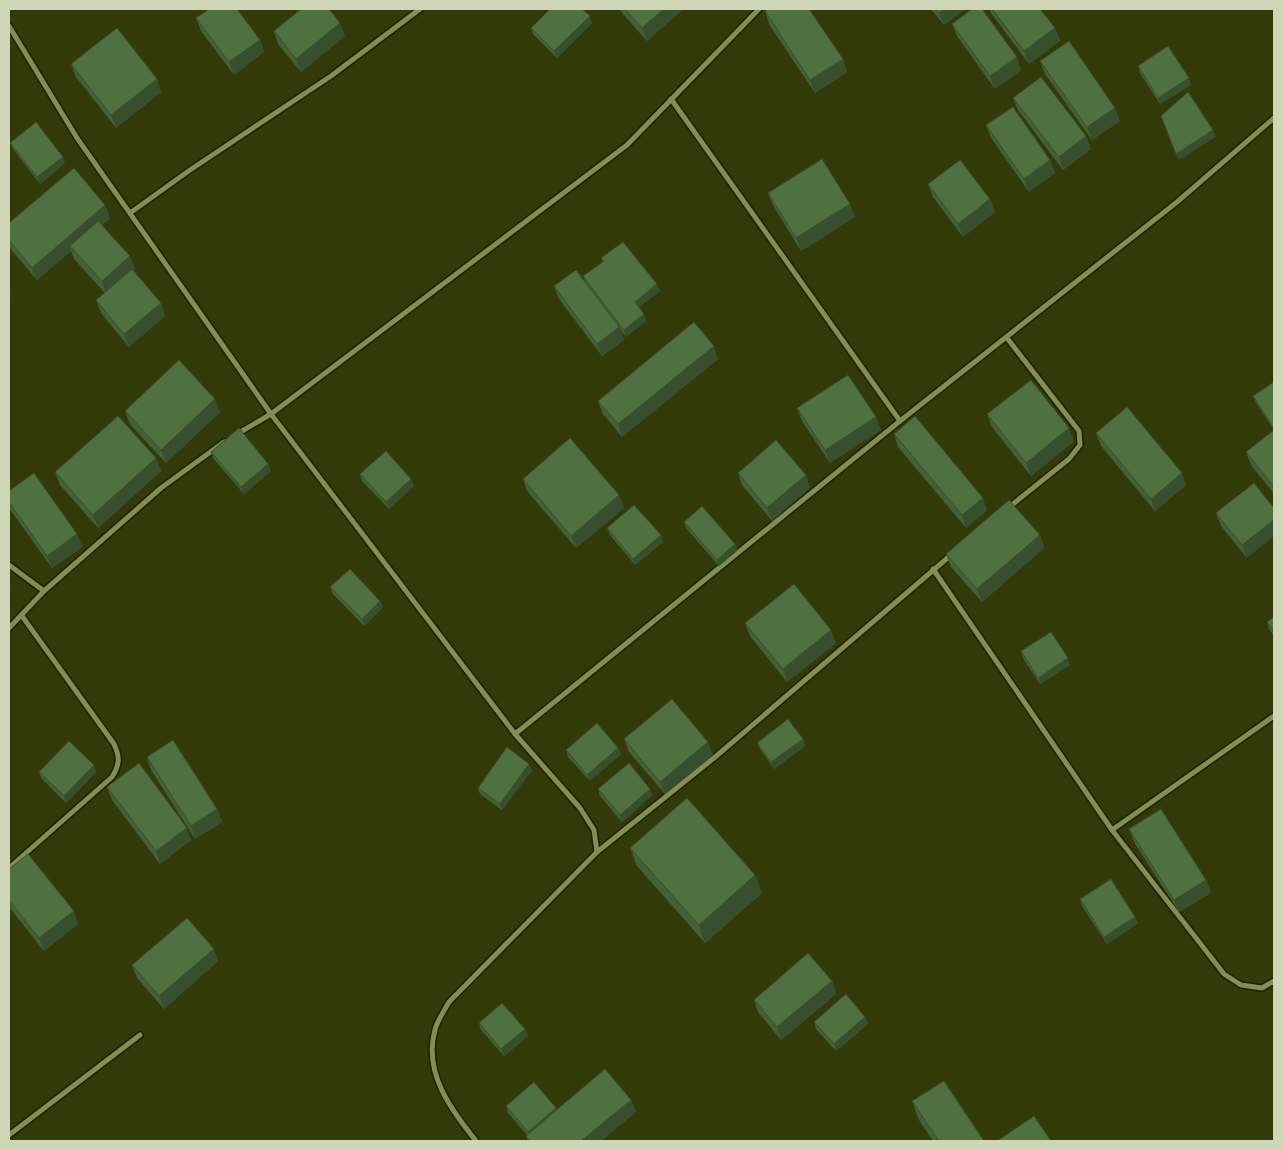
<svg xmlns="http://www.w3.org/2000/svg" width="1283" height="1150" font-family="'Noto Serif',serif">
<style>
.lines{fill:none;stroke-linecap:round;stroke-linejoin:round}
.minor-casing{stroke:#1b2001;stroke-width:8}
.minor{stroke:#838e50;stroke-width:5}
.wall{fill:#436136}
.shaded-wall{fill:#374f2c}
.building{fill:#4e713f;stroke:#374f2c}
</style>
<rect width="100%" height="100%" fill="#333a09"/>
<g class="lines">
<!-- minor casing -->
<g class="minor-casing">
<g id="minor">
<path d="M 9,26 L 77,138 L 271,414 L 515,734 L 580,808 L 594,830 L 597,852 L 449,1002 C 444,1011 437,1021 435,1030 C 423,1073 451,1109 476,1141"/>
<polyline points="671,99 900,421"/>
<polyline points="130,213 190,170 331,76 420,9"/>
<polyline points="1007,338 1079,431 1080,445 1069,459 1008,508"/>
<polyline points="237,434 271,414 627,145 759,9"/>
<polyline points="9,565 44,591"/>
<polyline points="933,569 1112,830 1224,974 1241,985 1262,988 1274,981"/>
<polyline points="9,628 44,591 161,488 224,442"/>
<polyline points="515,734 900,421 1177,202 1274,118"/>
<polyline points="1112,830 1274,716"/>
<polyline points="597,852 714,758 951,555"/>
<path d="M 9,868 L 112,777 C 120,764 120,757 114,744 L 22,616"/>
<polyline points="9,1135 140,1035"/>
</g>
</g>
<!-- minor -->
<use href="#minor" class="minor"/>
</g>
<!-- wall -->
<g class="wall">
<polygon points="620,9 683,9 647,41 622,13"/>
<polygon points="931,9 965,9 944,25"/>
<polygon points="989,9 1040,9 1055,28 1060,41 1029,64 991,13"/>
<polygon points="765,11 843,59 847,72 815,93 769,24"/>
<polygon points="196,18 260,40 264,52 234,75 201,31"/>
<polygon points="592,23 557,58 533,34 531,28"/>
<polygon points="952,24 1021,70 995,89 957,36"/>
<polygon points="274,31 345,36 301,72 278,44"/>
<polygon points="1040,61 1120,121 1092,140 1045,74"/>
<polygon points="71,64 157,79 161,92 116,128 76,77"/>
<polygon points="1138,66 1191,85 1160,104 1140,73"/>
<polygon points="1013,98 1086,136 1091,149 1063,170 1018,110"/>
<polygon points="986,125 1050,160 1055,173 1029,192 991,138"/>
<polygon points="10,143 65,163 40,184 13,149"/>
<polygon points="928,184 990,199 995,212 963,237 933,197"/>
<polygon points="768,193 855,217 801,251 773,205"/>
<polygon points="105,205 110,218 102,225 135,268 133,270 161,303 165,316 129,347 101,313 96,300 105,293 74,259 71,251 37,280 9,247 9,223"/>
<polygon points="601,258 660,291 639,307 644,314 646,321 626,337 619,328 624,340 602,356 559,299 554,286 585,282 583,276 603,262"/>
<polygon points="718,359 622,437 603,414 598,401"/>
<polygon points="1274,382 1274,494 1251,465 1246,452 1274,430 1256,403 1253,396"/>
<polygon points="797,408 881,430 830,463 802,421"/>
<polygon points="125,411 220,412 166,463 130,424"/>
<polygon points="987,414 1074,441 1031,476 992,427"/>
<polygon points="1096,433 1182,473 1186,485 1155,511 1101,446"/>
<polygon points="894,434 987,510 966,528 898,447"/>
<polygon points="211,452 268,464 271,471 244,494 213,458"/>
<polygon points="156,458 161,471 98,528 60,485 55,472"/>
<polygon points="738,473 806,475 810,488 772,521 742,485"/>
<polygon points="360,474 411,479 414,486 389,509 362,481"/>
<polygon points="523,479 619,495 624,508 576,548 527,491"/>
<polygon points="1254,483 1247,558 1221,526 1216,513"/>
<polygon points="9,491 77,534 82,547 52,568 9,508"/>
<polygon points="684,522 738,550 719,566 686,528"/>
<polygon points="607,528 661,535 663,542 635,565 610,535"/>
<polygon points="1040,535 1044,548 982,602 951,567 946,554"/>
<polygon points="330,587 380,601 383,607 364,626 333,594"/>
<polygon points="1274,617 1274,636 1269,629 1267,622"/>
<polygon points="745,623 831,630 836,643 787,682 750,636"/>
<polygon points="1021,651 1070,665 1040,684 1023,658"/>
<polygon points="624,739 713,755 665,794 629,752"/>
<polygon points="803,739 805,746 774,769 760,749 757,743"/>
<polygon points="618,748 621,754 590,781 568,757 566,750"/>
<polygon points="147,757 217,809 222,822 195,839 151,770"/>
<polygon points="94,765 96,772 66,803 42,779 39,772"/>
<polygon points="532,770 502,810 480,794 478,788"/>
<polygon points="107,787 191,840 160,864 112,800"/>
<polygon points="598,789 652,795 622,822 600,796"/>
<polygon points="1129,829 1206,880 1211,893 1179,912 1134,842"/>
<polygon points="630,848 762,893 705,943 637,866"/>
<polygon points="9,869 78,924 44,951 9,907"/>
<polygon points="1080,899 1138,923 1107,944 1082,906"/>
<polygon points="218,961 164,1009 137,978 132,965"/>
<polygon points="832,981 836,994 781,1040 758,1012 754,1000"/>
<polygon points="865,1017 868,1024 836,1051 816,1029 814,1022"/>
<polygon points="479,1023 528,1036 504,1056 481,1030"/>
<polygon points="631,1100 636,1112 601,1141 528,1141 526,1136 527,1135 508,1113 506,1106 556,1108 556,1110"/>
<polygon points="912,1101 984,1141 933,1141 919,1120"/>
</g>
<!-- shaded-wall -->
<g class="shaded-wall">
<polygon points="664,9 683,9 647,41 642,28"/>
<polygon points="944,9 965,9 944,25 939,13"/>
<polygon points="590,16 592,23 557,58 554,51"/>
<polygon points="340,23 345,36 301,72 296,59"/>
<polygon points="1055,28 1060,41 1029,64 1024,51"/>
<polygon points="260,40 264,52 234,75 229,62"/>
<polygon points="1017,57 1021,70 995,89 990,76"/>
<polygon points="843,59 847,72 815,93 810,80"/>
<polygon points="1189,78 1191,85 1160,104 1158,98"/>
<polygon points="157,79 161,92 116,128 111,115"/>
<polygon points="1115,108 1120,121 1092,140 1087,127"/>
<polygon points="1213,130 1216,137 1179,160 1176,154"/>
<polygon points="1086,136 1091,149 1063,170 1059,157"/>
<polygon points="63,157 65,163 40,184 37,177"/>
<polygon points="1050,160 1055,173 1029,192 1024,179"/>
<polygon points="990,199 995,212 963,237 958,224"/>
<polygon points="850,204 855,217 801,251 796,238"/>
<polygon points="105,205 110,218 73,250 70,246 71,251 37,280 32,268"/>
<polygon points="130,256 135,268 106,294 102,281"/>
<polygon points="657,284 660,291 637,309 635,302"/>
<polygon points="9,289 11,296 9,298"/>
<polygon points="161,303 165,316 129,347 124,334"/>
<polygon points="644,314 646,321 626,337 624,330"/>
<polygon points="619,327 624,340 602,356 597,344"/>
<polygon points="714,346 718,359 622,437 618,424"/>
<polygon points="215,399 220,412 166,463 161,450"/>
<polygon points="876,417 881,430 830,463 825,450"/>
<polygon points="1069,428 1074,441 1031,476 1026,463"/>
<polygon points="156,458 161,471 98,528 93,515"/>
<polygon points="268,464 271,471 244,494 241,487"/>
<polygon points="1182,473 1186,485 1155,511 1151,499"/>
<polygon points="806,475 810,488 772,521 767,508"/>
<polygon points="411,479 414,486 389,509 386,502"/>
<polygon points="619,495 624,508 576,548 571,536"/>
<polygon points="983,498 987,510 966,528 962,515"/>
<polygon points="1274,520 1274,536 1247,558 1242,545"/>
<polygon points="77,534 82,547 52,568 47,556"/>
<polygon points="661,535 663,542 635,565 633,559"/>
<polygon points="1040,535 1044,548 982,602 977,589"/>
<polygon points="735,544 738,550 719,566 717,560"/>
<polygon points="9,585 11,591 9,592"/>
<polygon points="380,601 383,607 364,626 362,619"/>
<polygon points="831,630 836,643 787,682 783,669"/>
<polygon points="1068,658 1070,665 1040,684 1038,678"/>
<polygon points="803,739 805,746 774,769 771,762"/>
<polygon points="708,742 713,755 665,794 660,782"/>
<polygon points="618,748 621,754 590,781 587,775"/>
<polygon points="529,764 532,770 502,810 500,804"/>
<polygon points="94,765 96,772 66,803 64,796"/>
<polygon points="650,789 652,795 622,822 620,815"/>
<polygon points="217,809 222,822 195,839 191,826"/>
<polygon points="187,828 191,840 160,864 156,851"/>
<polygon points="755,875 762,893 705,943 699,925"/>
<polygon points="1206,880 1211,893 1179,912 1174,900"/>
<polygon points="74,911 78,924 44,951 39,938"/>
<polygon points="1135,917 1138,923 1107,944 1104,937"/>
<polygon points="214,949 218,961 164,1009 159,996"/>
<polygon points="832,981 836,994 781,1040 777,1027"/>
<polygon points="865,1017 868,1024 836,1051 834,1044"/>
<polygon points="525,1029 528,1036 504,1056 501,1049"/>
<polygon points="631,1100 636,1112 601,1141 581,1141"/>
<polygon points="556,1108 558,1114 530,1138 528,1132"/>
</g>
<!-- building -->
<g class="building">
<polygon points="209,9 237,9 260,40 229,62 196,18"/>
<polygon points="301,9 329,9 340,23 296,59 274,31"/>
<polygon points="550,9 582,9 590,16 554,51 531,28"/>
<polygon points="625,9 664,9 642,28"/>
<polygon points="768,9 809,9 843,59 810,80 765,11"/>
<polygon points="936,9 944,9 939,13"/>
<polygon points="972,9 982,9 1017,57 990,76 952,24"/>
<polygon points="992,9 1040,9 1055,28 1024,51"/>
<polygon points="117,28 157,79 111,115 71,64"/>
<polygon points="1069,41 1115,108 1087,127 1040,61"/>
<polygon points="1168,46 1189,78 1158,98 1138,66"/>
<polygon points="1041,77 1086,136 1059,157 1013,98"/>
<polygon points="1188,92 1213,130 1176,154 1161,116"/>
<polygon points="1013,107 1050,160 1024,179 986,125"/>
<polygon points="36,122 63,157 37,177 10,143"/>
<polygon points="822,159 850,204 796,238 768,193"/>
<polygon points="960,160 990,199 958,224 928,184"/>
<polygon points="74,168 105,205 32,268 9,240 9,223"/>
<polygon points="98,221 130,256 102,281 70,246"/>
<polygon points="623,242 657,284 635,302 644,314 624,330 583,276 604,261 601,258"/>
<polygon points="132,269 161,303 124,334 96,300"/>
<polygon points="576,270 619,327 597,344 554,286"/>
<polygon points="694,322 714,346 618,424 598,401"/>
<polygon points="179,360 215,399 161,450 125,411"/>
<polygon points="848,375 876,417 825,450 797,408"/>
<polygon points="1031,380 1069,428 1026,463 987,414"/>
<polygon points="1274,382 1274,428 1253,396"/>
<polygon points="1127,407 1182,473 1151,499 1096,433"/>
<polygon points="118,416 156,458 93,515 55,472"/>
<polygon points="915,416 983,498 962,515 894,434"/>
<polygon points="239,428 268,464 241,487 211,452"/>
<polygon points="1274,430 1274,487 1246,452"/>
<polygon points="570,438 619,495 571,536 523,479"/>
<polygon points="776,440 806,475 767,508 738,473"/>
<polygon points="386,451 411,479 386,502 360,474"/>
<polygon points="34,473 77,534 47,556 9,502 9,491"/>
<polygon points="1254,483 1274,508 1274,520 1242,545 1216,513"/>
<polygon points="1009,500 1040,535 977,589 946,554"/>
<polygon points="634,505 661,535 633,559 607,528"/>
<polygon points="702,506 735,544 717,560 684,522"/>
<polygon points="350,569 380,601 362,619 330,587"/>
<polygon points="794,584 831,630 783,669 745,623"/>
<polygon points="1274,617 1274,632 1267,622"/>
<polygon points="1051,632 1068,658 1038,678 1021,651"/>
<polygon points="672,699 708,742 660,782 624,739"/>
<polygon points="788,719 803,739 771,762 757,743"/>
<polygon points="597,723 618,748 587,775 566,750"/>
<polygon points="173,740 217,809 191,826 147,757"/>
<polygon points="69,741 94,765 64,796 39,772"/>
<polygon points="507,747 529,764 500,804 478,788"/>
<polygon points="139,763 187,828 156,851 107,787"/>
<polygon points="629,763 650,789 620,815 598,789"/>
<polygon points="687,798 755,875 699,925 630,848"/>
<polygon points="1161,809 1206,880 1174,900 1129,829"/>
<polygon points="28,854 74,911 39,938 9,900 9,869"/>
<polygon points="1111,879 1135,917 1104,937 1080,899"/>
<polygon points="187,918 214,949 159,996 132,965"/>
<polygon points="808,953 832,981 777,1027 754,1000"/>
<polygon points="846,994 865,1017 834,1044 814,1022"/>
<polygon points="502,1003 525,1029 501,1049 479,1023"/>
<polygon points="605,1069 631,1100 581,1141 530,1141 526,1136"/>
<polygon points="944,1081 984,1141 939,1141 912,1101"/>
<polygon points="534,1082 556,1108 528,1132 506,1106"/>
<polygon points="1034,1116 1051,1141 997,1141"/>
</g>
<!-- border -->
<rect width="1283" height="1150" fill="none" stroke="#cfd6b6" stroke-width="20"/>
</svg>
